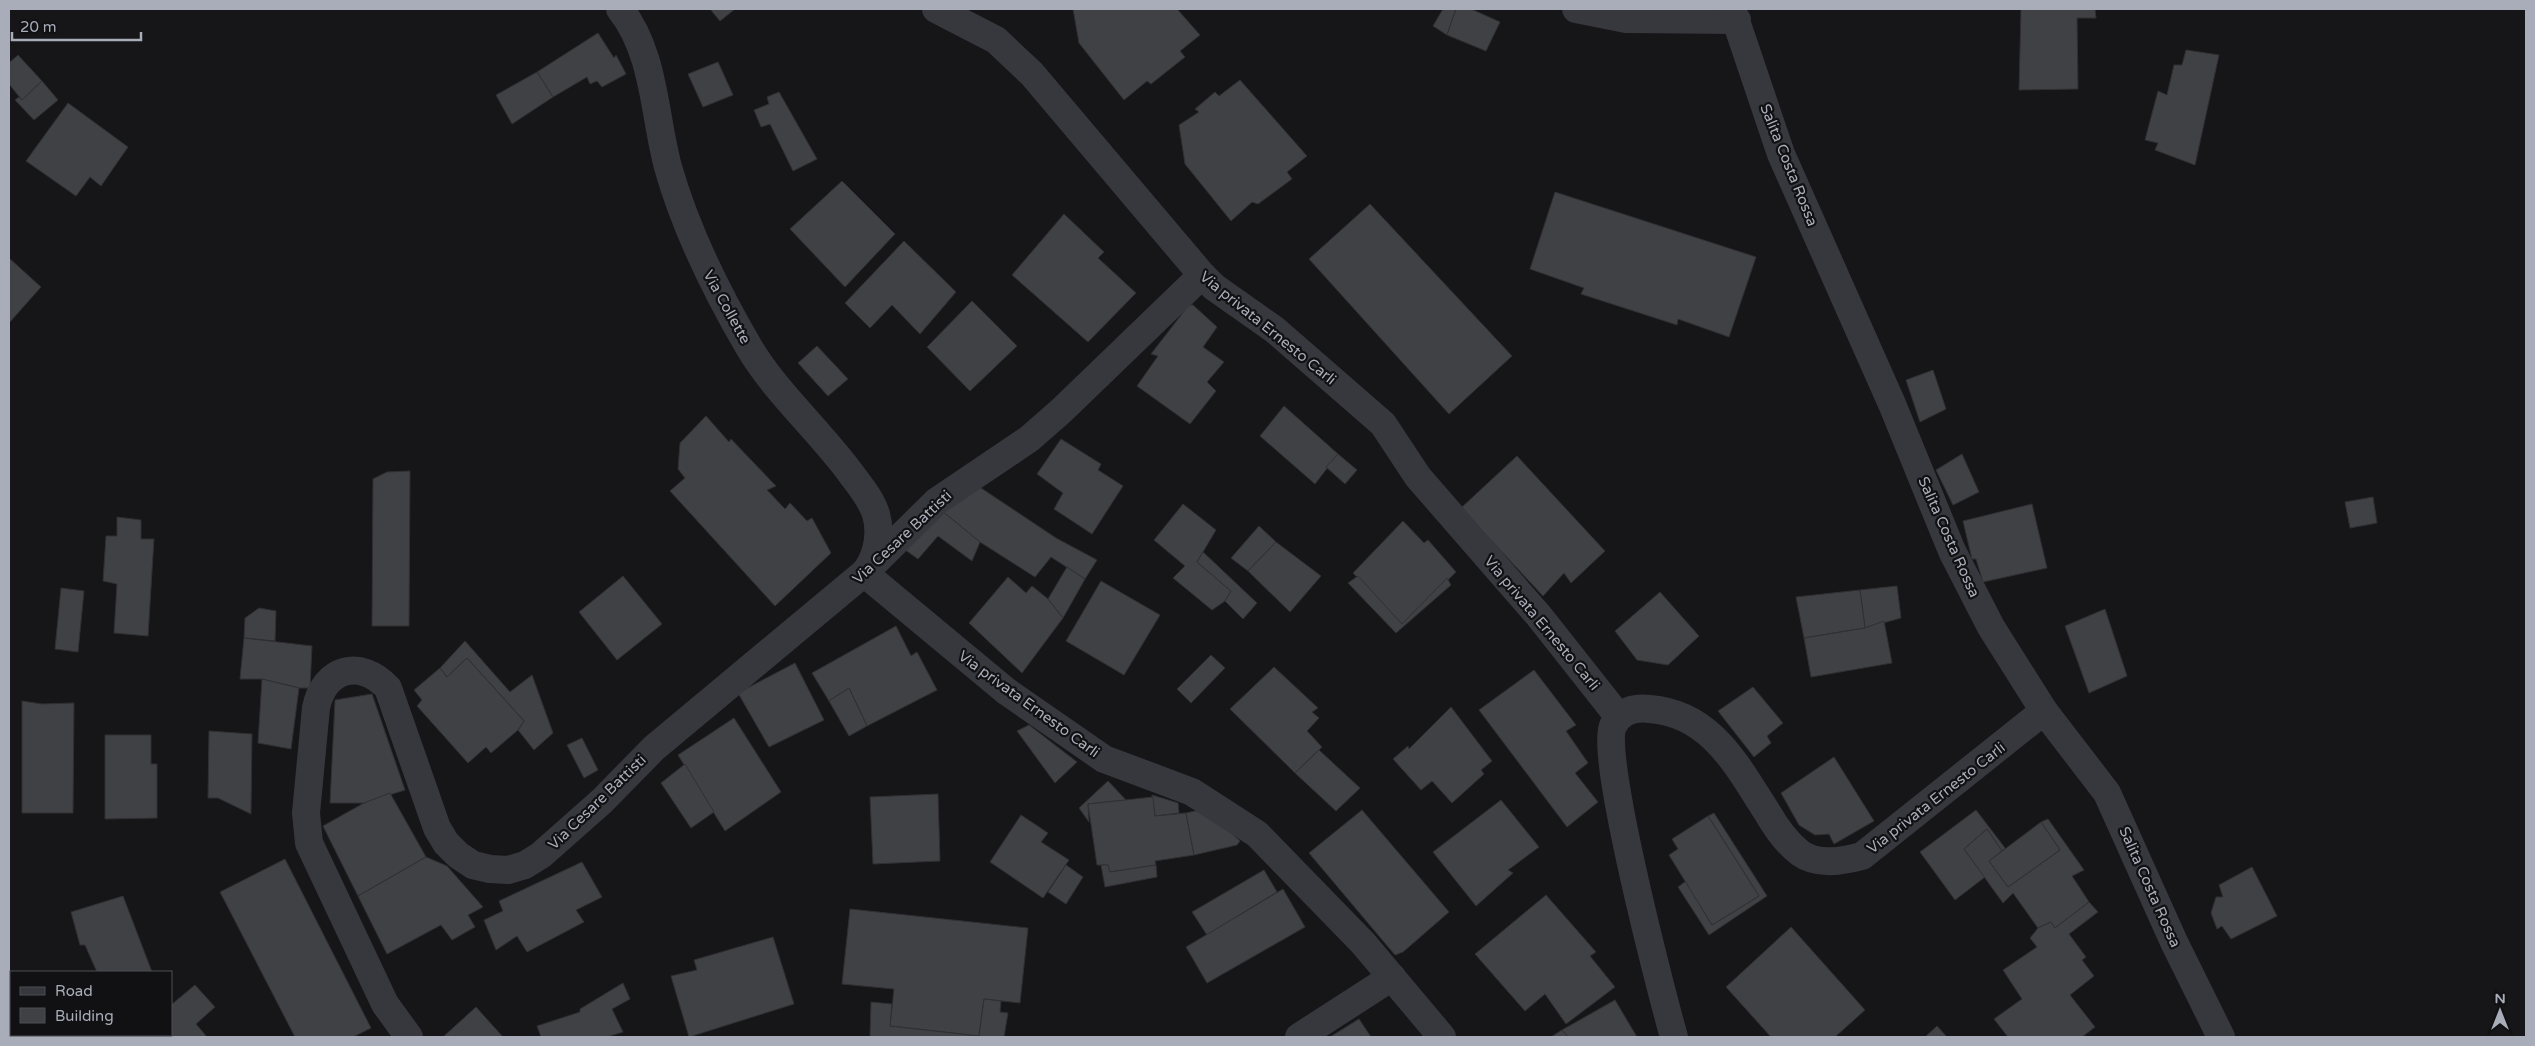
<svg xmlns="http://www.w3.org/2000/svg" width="2535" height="1046" font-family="'Varela Round',sans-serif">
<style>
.building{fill:#404145;stroke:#303034}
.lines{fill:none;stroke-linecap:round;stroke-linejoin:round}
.minor{stroke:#37383e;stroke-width:28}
.labels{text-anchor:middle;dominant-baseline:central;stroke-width:4.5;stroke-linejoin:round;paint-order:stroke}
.street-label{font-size:15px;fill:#a8adb9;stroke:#111113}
</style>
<rect width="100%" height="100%" fill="#161618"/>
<!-- building -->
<g class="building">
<polygon points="710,9 735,9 720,21"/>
<polygon points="1073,9 1177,9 1200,35 1180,51 1185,57 1151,84 1147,81 1124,100 1079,43"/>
<polygon points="1443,9 1456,9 1447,35 1433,26"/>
<polygon points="1456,9 1471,9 1500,22 1486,51 1447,35"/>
<polygon points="2021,9 2095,9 2096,18 2077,18 2078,89 2019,90"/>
<polygon points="598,33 614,58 616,55 626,74 602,87 597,81 590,84 587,77 553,97 537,72"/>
<polygon points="2186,50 2219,55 2195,165 2155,150 2158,143 2145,140 2158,91 2167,95 2174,65 2182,65"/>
<polygon points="18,55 42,81 22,100 9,84 9,63"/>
<polygon points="718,62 733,95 703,107 688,74"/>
<polygon points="537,72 553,97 512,124 496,95"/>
<polygon points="1240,80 1307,156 1287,172 1292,179 1258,204 1252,202 1231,221 1185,164 1179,125 1199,112 1195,109 1215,92 1219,96"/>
<polygon points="42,81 58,100 34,120 15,100 19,97 22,100"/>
<polygon points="779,92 817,159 793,171 770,124 761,127 754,110 769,104 767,97"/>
<polygon points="68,103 128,147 101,186 90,177 76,196 26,161"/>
<polygon points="842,181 895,234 845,287 790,229"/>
<polygon points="1555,192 1756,257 1729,337 1678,319 1677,325 1581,294 1584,288 1530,269"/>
<polygon points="1370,204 1512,356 1449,414 1309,259"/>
<polygon points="1064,214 1104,252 1098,258 1136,293 1088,342 1012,275"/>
<polygon points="904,241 956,292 920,334 892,305 870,328 845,303"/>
<polygon points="9,258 41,287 9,323"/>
<polygon points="972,301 1017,346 970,391 927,347"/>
<polygon points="1189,305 1193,305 1217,327 1203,347 1224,362 1207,382 1216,391 1190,424 1137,386 1158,356 1151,354"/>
<polygon points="817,346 848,379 828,396 798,363"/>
<polygon points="1933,370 1946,409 1920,422 1906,380"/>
<polygon points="1284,406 1338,454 1315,484 1260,436"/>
<polygon points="706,416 729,442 731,439 776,486 767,490 785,509 790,503 807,521 812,518 831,553 775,606 670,491 685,478 678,469 680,443"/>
<polygon points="1061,439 1101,464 1098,470 1123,486 1092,534 1054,509 1063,493 1037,474"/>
<polygon points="1338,454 1357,470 1345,484 1326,467"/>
<polygon points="1962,454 1979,492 1953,505 1936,470"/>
<polygon points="1517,456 1605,551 1571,583 1564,573 1543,596 1461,508"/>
<polygon points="410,471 409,626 372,626 373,479 387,472"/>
<polygon points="975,484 1056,538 1097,560 1085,579 1051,557 1035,577 980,542 942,511"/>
<polygon points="2373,497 2377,523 2350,528 2345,502"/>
<polygon points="1183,504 1216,530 1197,562 1231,591 1225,601 1212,610 1173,578 1185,566 1154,540"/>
<polygon points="2032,504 2047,568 1983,582 1976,559 1972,559 1963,521"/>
<polygon points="942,511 980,542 972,561 938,536 918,559 904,549"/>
<polygon points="117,517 141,520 141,539 154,539 148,636 114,633 117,584 103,581 106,536 117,536"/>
<polygon points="1403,521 1424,543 1428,540 1456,572 1402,624 1353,573"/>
<polygon points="1259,526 1276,542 1248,571 1231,558"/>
<polygon points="1276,542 1321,576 1290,612 1248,571"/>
<polygon points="1203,552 1257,603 1243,619 1225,601 1231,591 1197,562"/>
<polygon points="1067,567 1085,579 1063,618 1048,599"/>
<polygon points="623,576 662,624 617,660 579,612"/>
<polygon points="1358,576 1402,624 1447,578 1451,585 1396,633 1348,583"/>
<polygon points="1008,577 1026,593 1032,586 1048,599 1063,618 1022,673 969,623"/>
<polygon points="1101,581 1160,615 1124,675 1066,641"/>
<polygon points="1897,586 1901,618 1865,628 1860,590"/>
<polygon points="61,588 84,591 78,652 55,649"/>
<polygon points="1860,590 1865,628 1804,638 1796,597"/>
<polygon points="1660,592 1699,636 1668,665 1637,660 1615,631"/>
<polygon points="259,608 276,611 275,641 244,638 245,618"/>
<polygon points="2105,609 2127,676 2089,693 2065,626"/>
<polygon points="1884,621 1892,663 1811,677 1804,638 1865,628"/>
<polygon points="896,626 911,656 917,652 937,690 867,726 849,688 829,701 812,673"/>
<polygon points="244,638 312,646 310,688 299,688 262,679 240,679"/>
<polygon points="465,641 510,692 532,675 553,733 534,750 518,730 524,721 467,658 447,677 440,668"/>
<polygon points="1211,655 1225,668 1191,703 1177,689"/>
<polygon points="467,658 524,721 518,730 491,753 486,747 468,763 417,706 422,700 414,690 440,668 447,677"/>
<polygon points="795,663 824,720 769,747 738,693"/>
<polygon points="1274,667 1318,708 1312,712 1319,718 1307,731 1322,747 1295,773 1230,709"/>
<polygon points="1534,670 1576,725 1566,731 1588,763 1575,773 1598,802 1567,827 1479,710"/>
<polygon points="262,679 299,688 291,749 258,743"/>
<polygon points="1753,687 1783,723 1767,736 1771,743 1754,757 1718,711"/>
<polygon points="849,688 867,726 849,736 829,701"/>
<polygon points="372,694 405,790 364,803 330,803 335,700"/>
<polygon points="22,701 42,704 74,703 73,813 22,813"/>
<polygon points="1451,707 1492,761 1481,770 1484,774 1452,803 1432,781 1421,790 1393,759 1408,746 1409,749"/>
<polygon points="734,718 781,792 725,831 678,755"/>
<polygon points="1029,725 1077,762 1055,783 1017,731"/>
<polygon points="209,731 252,734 251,814 218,798 208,798"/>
<polygon points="105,735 151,735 151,764 157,764 157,818 105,819"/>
<polygon points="582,738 598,770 584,778 567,745"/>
<polygon points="1319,750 1360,788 1336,811 1295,773"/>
<polygon points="1834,757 1874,821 1834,844 1829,834 1815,835 1799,825 1781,793"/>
<polygon points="685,764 714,812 691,828 661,783"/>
<polygon points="1108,781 1126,800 1088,804 1089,822 1079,808"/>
<polygon points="390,793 426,857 358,896 323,826 364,803"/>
<polygon points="938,794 940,861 873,864 870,797"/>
<polygon points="1152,795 1178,803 1179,813 1155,816"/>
<polygon points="1153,797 1155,816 1186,813 1194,855 1155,861 1156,865 1110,872 1108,865 1097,865 1088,804"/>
<polygon points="1501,800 1539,847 1508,870 1513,873 1476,906 1433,852"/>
<polygon points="1204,809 1240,841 1237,845 1194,855 1186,813"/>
<polygon points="1362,810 1449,912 1403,952 1395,955 1309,853"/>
<polygon points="1976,810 2005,848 2002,851 1987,829 1964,849 1985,877 1955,900 1920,852"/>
<polygon points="1714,813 1767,896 1709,935 1678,887 1686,881 1712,925 1759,896 1708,816"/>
<polygon points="1021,815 1048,833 1041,842 1069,860 1043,898 990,862"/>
<polygon points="1708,816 1759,896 1712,925 1669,855 1678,849 1672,839"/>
<polygon points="2048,819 2084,870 2072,876 2089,902 2055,928 2051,922 2038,928 2013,893 2003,903 1964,849 1987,829 2002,851 1989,861 2008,887 2060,850 2041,822"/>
<polygon points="2041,822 2060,850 2008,887 1989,861"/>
<polygon points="426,857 447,866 483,907 468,915 475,927 452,940 441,925 387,954 358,896"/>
<polygon points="285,859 371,1028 353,1037 295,1037 220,892"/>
<polygon points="582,862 602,897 576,910 584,922 527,952 517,936 496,950 484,920 503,911 499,901"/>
<polygon points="1066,865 1083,877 1066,904 1048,892"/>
<polygon points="1101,865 1108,865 1110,872 1156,865 1157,877 1105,887"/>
<polygon points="2252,867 2277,916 2231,939 2222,926 2217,929 2211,913 2216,897 2223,897 2219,885"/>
<polygon points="1264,870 1277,892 1207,935 1192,912"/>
<polygon points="1283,889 1305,927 1207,983 1186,947"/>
<polygon points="1546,895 1596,952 1590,956 1615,987 1566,1024 1545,994 1525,1011 1475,954"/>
<polygon points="123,896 152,972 97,972 85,945 80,945 71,912"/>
<polygon points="2089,902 2098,912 2069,934 2086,957 2082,960 2094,976 2070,995 2095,1027 2082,1037 2008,1037 1994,1019 2022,999 2003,970 2037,947 2030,938 2038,928 2051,922 2055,928"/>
<polygon points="850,909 1028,928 1020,1003 984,999 979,1036 890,1026 894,989 842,984"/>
<polygon points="1791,927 1865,1010 1835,1037 1771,1037 1726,987"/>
<polygon points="773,937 794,1004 689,1037 671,976 697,970 694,960"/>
<polygon points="623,983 630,999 612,1009 623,1032 607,1037 541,1037 537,1026 580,1012 580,1009"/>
<polygon points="195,985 215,1007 196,1024 207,1037 152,1037 150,1035 171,1035 171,1005"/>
<polygon points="984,999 1001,1001 1000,1012 1008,1013 1004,1037 870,1037 871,1002 892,1004 890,1026 979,1036"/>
<polygon points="1615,1000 1637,1037 1568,1037 1562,1030"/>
<polygon points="9,1004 11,1009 11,1035 27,1035 28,1037 9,1037"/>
<polygon points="476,1007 503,1037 443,1037"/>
<polygon points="1359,1019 1371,1037 1330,1037"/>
<polygon points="1937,1026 1947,1037 1925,1037"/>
<polygon points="1562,1030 1568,1037 1551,1037"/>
</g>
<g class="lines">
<!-- minor -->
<g class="minor">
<path d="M 620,9 C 655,53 654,115 668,167 C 686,231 716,291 750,349 C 778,395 820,431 852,475 C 861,487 871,499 876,514 C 881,532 878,552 868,568"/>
<polyline points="936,9 996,40 1032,74 1202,275 1214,287 1275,330 1383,424 1418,477 1539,616 1618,716"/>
<polyline points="1576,9 1626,19 1737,20"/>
<polyline points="1732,9 1781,154 1892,404 1952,551 1991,627 2044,711 2107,793 2174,942 2221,1037"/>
<polyline points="864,573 1006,691 1104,759 1192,792 1257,834 1363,943 1442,1037"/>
<path d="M 409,1037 L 385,1004 L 309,843 L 306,813 L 316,708 C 324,668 360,658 388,688 L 437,828 L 446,843 L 458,855 L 473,865 L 490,869 L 508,870 L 525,865 L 541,855 L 602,801 L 654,748 L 864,573 L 937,501 L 1029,439 L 1061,411 L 1202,275"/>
<polyline points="1299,1037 1392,977"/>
<path d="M 1674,1037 C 1662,995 1599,753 1613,726 C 1620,711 1634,707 1650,709 C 1712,714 1737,766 1767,812 C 1775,826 1787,843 1800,853 C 1818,866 1843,861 1862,856 L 2044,711"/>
</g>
</g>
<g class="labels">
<!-- street labels -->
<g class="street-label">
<text transform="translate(1789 165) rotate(68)">Salita Costa Rossa</text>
<text transform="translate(727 307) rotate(61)">Via Collette</text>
<text transform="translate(1268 328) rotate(39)">Via privata Ernesto Carli</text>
<text transform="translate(902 537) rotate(-43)">Via Cesare Battisti</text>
<text transform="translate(1949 537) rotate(66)">Salita Costa Rossa</text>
<text transform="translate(1542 623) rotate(50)">Via privata Ernesto Carli</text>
<text transform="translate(1029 704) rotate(36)">Via privata Ernesto Carli</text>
<text transform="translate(1936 798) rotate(-38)">Via privata Ernesto Carli</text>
<text transform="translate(597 802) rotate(-44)">Via Cesare Battisti</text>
<text transform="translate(2150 887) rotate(66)">Salita Costa Rossa</text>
</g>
</g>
<!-- border -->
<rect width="2535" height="1046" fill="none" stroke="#a8adb9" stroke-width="20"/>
<!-- legend -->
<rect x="10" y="971" width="162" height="65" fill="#111113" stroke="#4d4f55"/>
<rect x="20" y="987" width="25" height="8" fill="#37383e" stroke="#4d4f55"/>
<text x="55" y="996" font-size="15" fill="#a8adb9">Road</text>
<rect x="20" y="1008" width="25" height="15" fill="#404145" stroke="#4d4f55"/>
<text x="55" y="1021" font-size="15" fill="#a8adb9">Building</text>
<!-- north arrow -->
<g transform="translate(2500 1011)" stroke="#111113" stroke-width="4" paint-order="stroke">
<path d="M0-4L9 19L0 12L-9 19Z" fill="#a8adb9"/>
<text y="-8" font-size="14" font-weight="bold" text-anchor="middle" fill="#a8adb9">N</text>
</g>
<!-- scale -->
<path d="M12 32v8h129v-8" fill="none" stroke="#a8adb9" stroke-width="2.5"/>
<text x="20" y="32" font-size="15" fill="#a8adb9" stroke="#111113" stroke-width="4" paint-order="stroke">20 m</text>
</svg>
